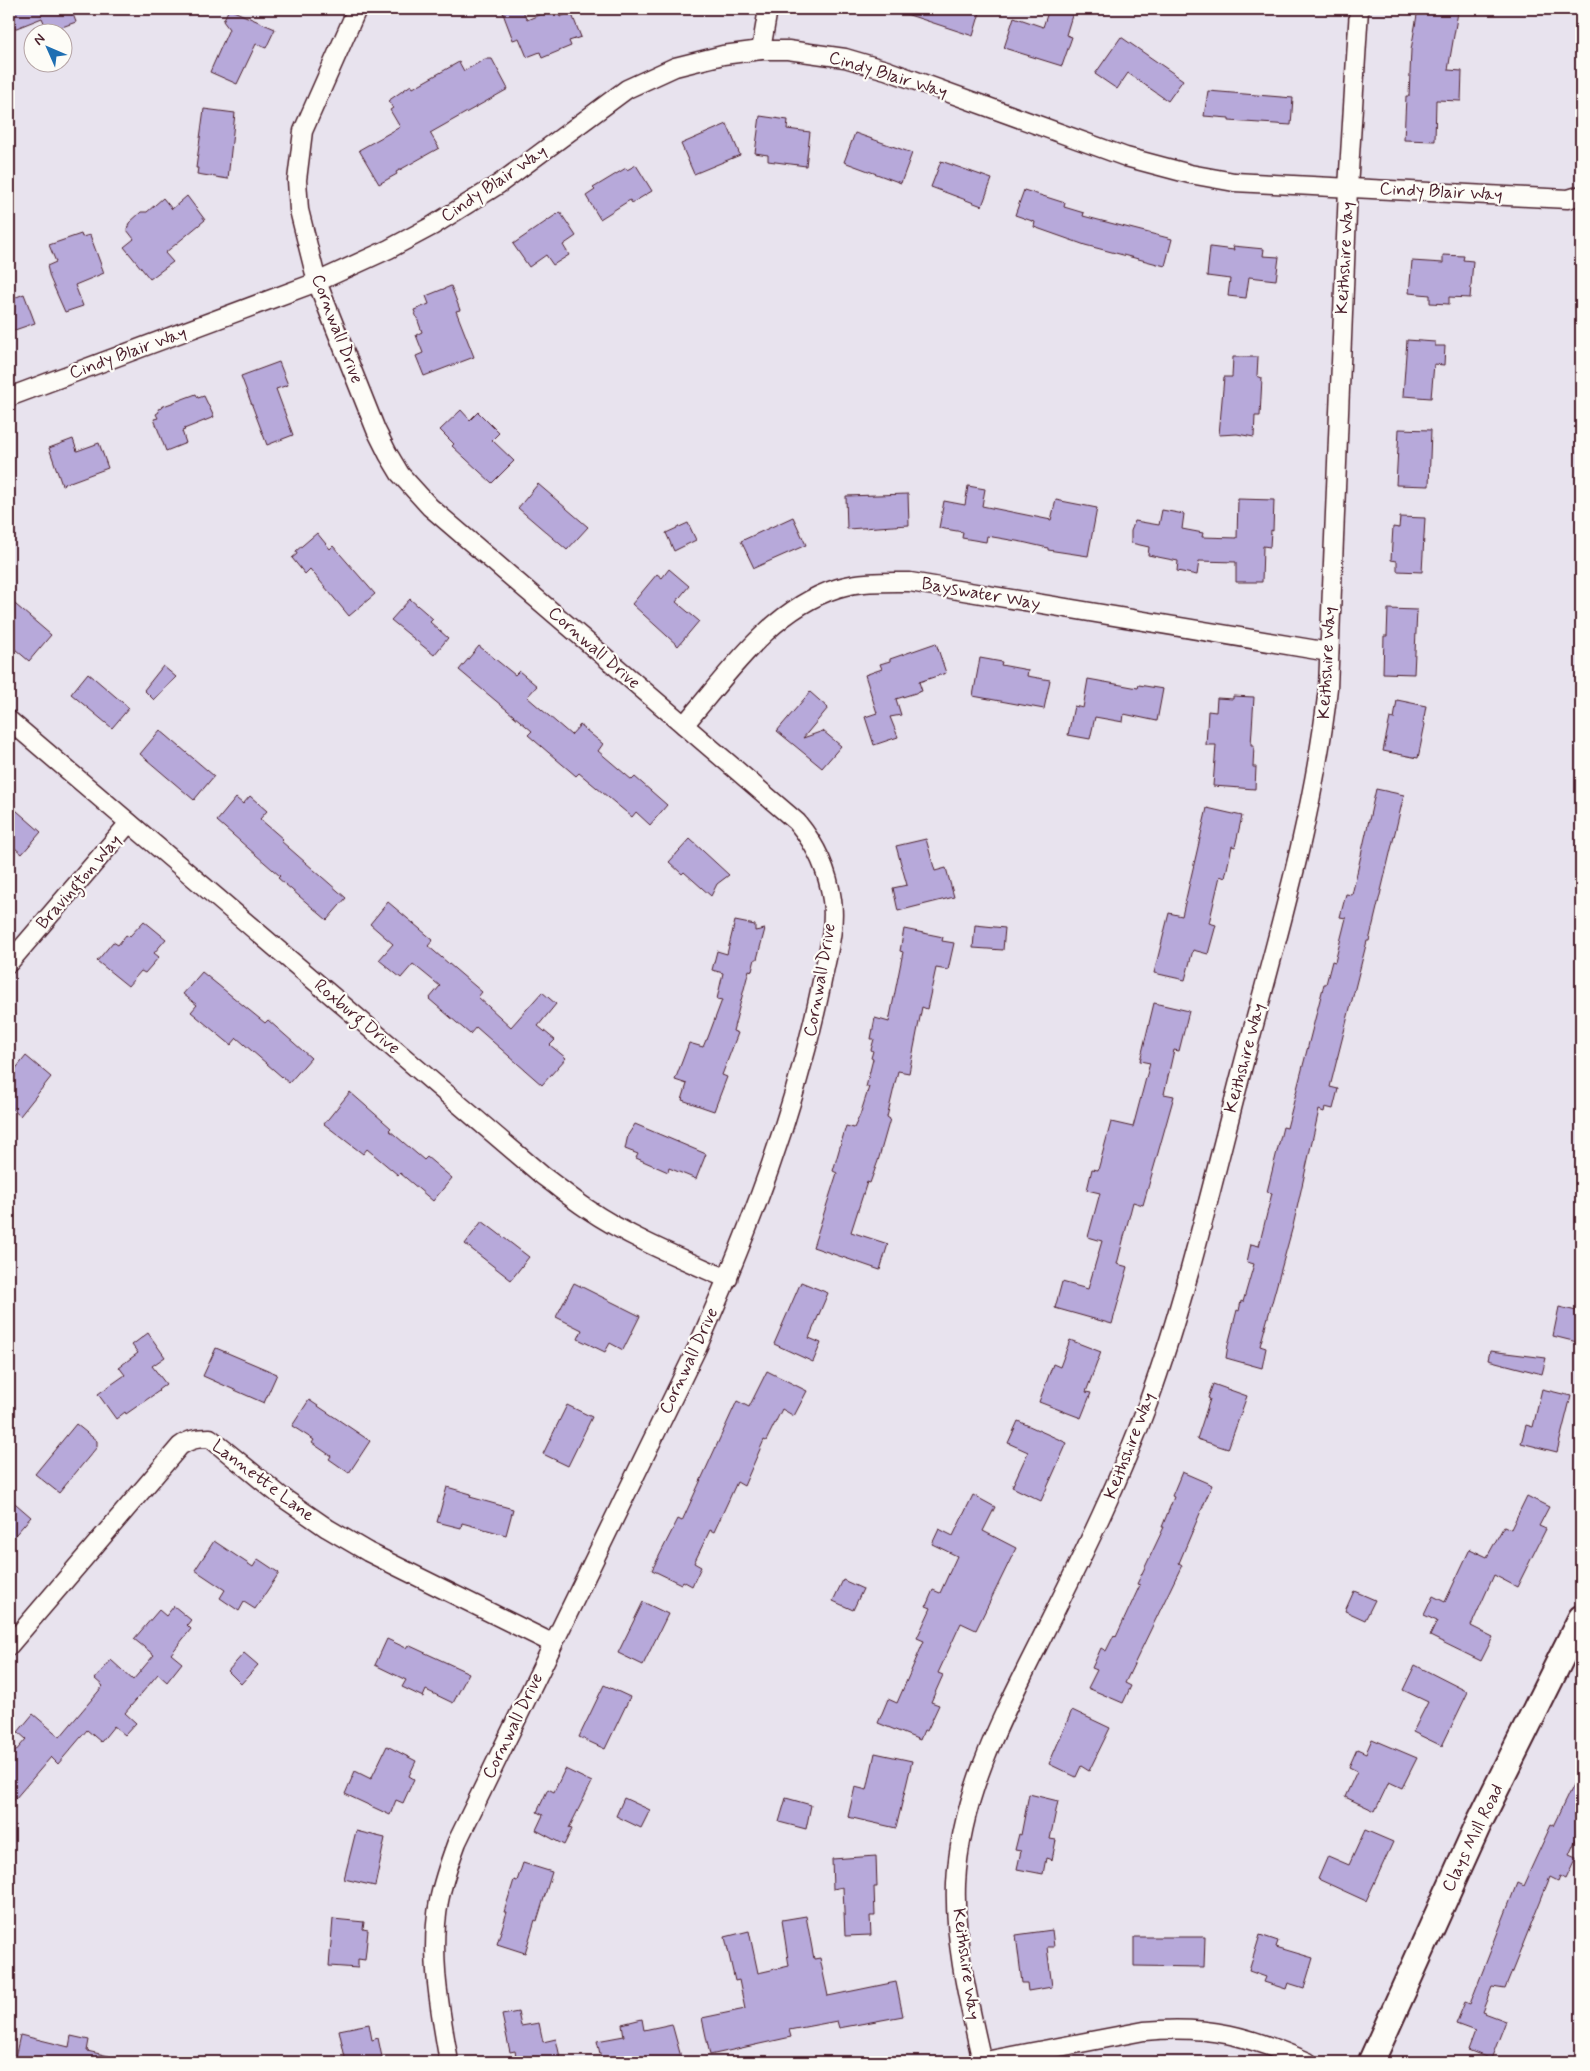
<svg xmlns="http://www.w3.org/2000/svg" width="1590" height="2071" font-family="Mynerve,sans-serif">
<style>
.building{fill:#b7a9da;stroke:#4a1f2b}
.lines{fill:none;stroke-linecap:round;stroke-linejoin:round}
.street-casing{stroke:#4a1f2b;stroke-width:21}
.secondary-casing{stroke:#4a1f2b;stroke-width:29}
.street{stroke:#fdfcf7;stroke-width:18}
.secondary{stroke:#fdfcf7;stroke-width:25}
.labels{text-anchor:middle;dominant-baseline:central;stroke-width:4.5;stroke-linejoin:round;paint-order:stroke}
.street-label{font-size:18px;fill:#4a1f2b;stroke:#fdfcf7}
</style>
<rect width="100%" height="100%" fill="#e8e3ee"/>
<filter id="ink" filterUnits="userSpaceOnUse"><feTurbulence type="fractalNoise" baseFrequency=".02" numOctaves="2"/><feDisplacementMap in="SourceGraphic" scale="10" xChannelSelector="R" yChannelSelector="G"/><feConvolveMatrix kernelMatrix="1 2 1 2 8 2 1 2 1" color-interpolation-filters="sRGB"/></filter>
<g filter="url(#ink)">
<!-- building -->
<g class="building">
<polygon points="9,9 71,9 76,22 48,32 42,18 9,31"/>
<polygon points="229,9 275,29 266,48 256,44 237,84 210,72 229,29 223,21"/>
<polygon points="513,9 522,9 527,20 553,9 557,9 560,17 571,12 581,37 569,41 571,46 542,58 540,52 527,57 519,38 513,40 505,19 503,13"/>
<polygon points="900,9 981,9 973,36 900,12"/>
<polygon points="1049,9 1074,9 1066,35 1072,37 1062,66 1004,48 1014,17 1043,27"/>
<polygon points="1418,9 1447,9 1447,10 1458,12 1448,70 1462,71 1461,101 1436,100 1435,141 1404,140 1406,96 1409,96 1411,50"/>
<polygon points="1121,37 1183,80 1168,101 1128,73 1117,89 1095,74"/>
<polygon points="485,59 492,59 508,89 430,133 439,148 396,172 397,174 379,184 359,150 400,127 390,110 393,108 388,101 411,85 413,88 459,62 464,71"/>
<polygon points="1208,91 1293,98 1291,125 1229,121 1229,118 1204,116"/>
<polygon points="204,109 235,113 228,179 197,174 198,168 196,168"/>
<polygon points="760,116 788,120 787,129 810,132 806,166 768,161 768,155 755,153"/>
<polygon points="727,124 740,155 694,174 681,144"/>
<polygon points="855,133 912,153 901,183 844,162"/>
<polygon points="941,161 992,179 982,206 931,187"/>
<polygon points="636,165 652,191 632,203 630,200 600,219 586,196 595,190 593,188 626,168 627,170"/>
<polygon points="1024,190 1065,203 1064,207 1084,213 1083,216 1172,239 1165,266 1085,245 1034,227 1035,222 1015,215"/>
<polygon points="187,196 205,220 165,253 173,262 150,279 124,247 134,239 127,230 129,223 141,212 147,212 163,198 172,209"/>
<polygon points="560,212 576,236 563,245 569,255 553,265 546,255 529,267 513,244"/>
<polygon points="81,234 82,237 90,235 104,273 75,285 83,306 65,312 50,278 47,266 56,262 49,245"/>
<polygon points="1233,246 1264,249 1263,256 1279,257 1276,280 1249,277 1246,298 1228,296 1230,279 1207,276 1210,247 1234,250"/>
<polygon points="1443,255 1464,256 1463,260 1473,261 1470,298 1449,297 1449,304 1430,303 1430,295 1409,293 1412,261 1443,263"/>
<polygon points="451,286 460,310 456,311 474,357 424,376 416,356 423,353 416,335 422,332 414,310 429,304 426,296"/>
<polygon points="24,294 35,323 9,332 9,300"/>
<polygon points="1407,340 1435,342 1435,346 1445,346 1444,365 1434,364 1431,398 1403,396"/>
<polygon points="1233,357 1258,357 1257,376 1262,378 1260,416 1255,416 1254,437 1237,434 1219,435 1224,377 1232,377"/>
<polygon points="279,362 288,385 276,389 293,435 267,445 241,376"/>
<polygon points="196,394 198,398 204,396 214,417 184,429 185,430 182,431 186,443 166,451 154,419 158,418 156,414 159,412 158,409 162,408 161,407"/>
<polygon points="461,410 470,420 478,412 499,433 492,440 514,461 492,483 452,446 454,444 440,430"/>
<polygon points="1399,429 1431,430 1429,486 1396,485"/>
<polygon points="73,439 77,451 99,443 108,468 62,485 49,448"/>
<polygon points="538,484 588,527 567,550 518,508"/>
<polygon points="968,486 985,489 982,506 1051,520 1056,500 1097,508 1088,556 1048,550 1048,548 1022,542 987,536 986,542 962,538 963,532 939,528 944,501 965,505"/>
<polygon points="908,494 909,525 847,529 846,496"/>
<polygon points="1238,499 1274,500 1273,531 1271,530 1270,547 1263,546 1262,582 1236,582 1236,562 1199,561 1197,575 1177,571 1178,561 1148,555 1149,547 1131,543 1131,531 1135,521 1159,525 1162,510 1184,514 1182,529 1203,533 1202,537 1237,538"/>
<polygon points="793,517 806,545 754,568 741,541"/>
<polygon points="1400,517 1425,518 1422,572 1397,571 1397,561 1391,560 1393,527 1399,528"/>
<polygon points="688,523 696,540 674,551 666,533"/>
<polygon points="317,533 330,549 333,546 375,594 349,616 310,569 305,574 292,558 297,554 296,551"/>
<polygon points="669,569 689,586 676,602 699,621 678,646 632,604 657,574 662,578"/>
<polygon points="9,599 51,635 29,661 9,644"/>
<polygon points="410,599 433,619 430,622 448,638 434,655 391,620"/>
<polygon points="1388,609 1417,610 1414,674 1383,673 1384,636 1387,636"/>
<polygon points="936,643 946,673 919,682 922,691 896,699 901,715 890,717 898,737 874,745 865,717 877,713 865,675 882,669 880,664 890,661 890,659"/>
<polygon points="479,646 515,675 519,671 537,686 527,697 571,735 580,725 603,744 598,751 632,780 635,777 667,805 650,825 636,812 632,817 579,773 576,776 528,735 532,731 459,670"/>
<polygon points="980,658 1002,662 1001,665 1028,670 1027,676 1050,680 1044,709 973,696"/>
<polygon points="163,666 176,677 154,700 144,690"/>
<polygon points="88,673 129,708 112,728 71,694"/>
<polygon points="1088,679 1138,688 1139,685 1163,689 1157,721 1124,714 1123,722 1095,717 1090,739 1068,735 1074,706 1083,708"/>
<polygon points="810,692 828,708 803,738 823,731 841,746 822,768 777,731"/>
<polygon points="1233,696 1254,697 1251,745 1254,745 1253,767 1256,767 1255,789 1213,786 1216,745 1206,745 1208,711 1216,712 1217,698 1233,699"/>
<polygon points="1397,700 1426,706 1423,723 1425,724 1418,758 1383,751 1390,718 1394,719"/>
<polygon points="160,730 214,776 194,800 140,754"/>
<polygon points="1376,789 1404,795 1369,941 1367,941 1330,1087 1338,1089 1333,1109 1325,1107 1324,1112 1319,1110 1293,1226 1260,1346 1266,1348 1262,1368 1226,1358 1228,1345 1237,1310 1239,1311 1241,1301 1243,1302 1254,1264 1247,1262 1251,1244 1259,1246 1272,1193 1267,1192 1283,1127 1287,1128 1324,984 1326,984 1332,961 1335,962 1346,918 1340,917 1346,894 1352,895"/>
<polygon points="250,796 267,811 260,819 283,839 281,841 346,898 327,920 278,878 280,876 217,821 236,798 243,804"/>
<polygon points="9,804 41,832 22,854 9,843"/>
<polygon points="1207,808 1242,816 1235,847 1232,846 1225,878 1220,876 1209,923 1216,925 1208,954 1193,950 1185,980 1154,973 1169,913 1182,916"/>
<polygon points="690,839 729,875 717,884 711,896 684,872 682,874 669,862"/>
<polygon points="926,839 935,871 946,868 954,897 898,911 893,888 907,885 896,846"/>
<polygon points="388,902 433,940 428,946 482,992 478,997 511,1027 542,992 556,1004 538,1026 555,1040 550,1045 566,1058 542,1085 476,1027 470,1034 429,999 440,986 413,964 401,978 379,960 393,944 370,924"/>
<polygon points="144,921 166,939 154,953 159,957 145,973 141,971 128,986 97,961 113,942 118,945 126,935 129,937"/>
<polygon points="735,921 755,925 755,931 765,929 757,959 755,959 752,971 749,970 733,1031 738,1033 722,1075 727,1077 714,1111 682,1100 687,1084 675,1080 689,1043 703,1047 706,1040 707,1040 722,1000 717,999 723,973 712,970 717,951 727,954"/>
<polygon points="975,925 1005,928 1003,950 973,948"/>
<polygon points="904,929 943,937 942,941 954,943 948,970 936,968 927,1009 922,1007 909,1073 898,1071 887,1117 890,1119 878,1161 870,1183 867,1182 851,1232 888,1244 880,1270 813,1247 837,1173 833,1171 846,1126 854,1128 860,1115 869,1087 866,1087 873,1059 871,1058 873,1051 871,1050 874,1039 871,1039 875,1018 889,1022 903,952 900,951"/>
<polygon points="202,972 265,1023 268,1020 311,1058 289,1083 237,1038 231,1045 191,1012 197,1005 183,994"/>
<polygon points="1154,1003 1189,1011 1179,1051 1174,1050 1164,1094 1174,1096 1156,1160 1143,1205 1133,1202 1117,1264 1128,1267 1112,1324 1055,1308 1062,1282 1088,1289 1102,1241 1088,1237 1100,1193 1087,1190 1092,1169 1098,1170 1111,1122 1133,1127 1150,1063 1140,1061"/>
<polygon points="26,1056 51,1077 20,1116 9,1106 9,1077"/>
<polygon points="350,1092 391,1128 389,1130 424,1160 427,1157 452,1178 433,1201 400,1173 398,1175 367,1149 363,1154 324,1124"/>
<polygon points="635,1124 706,1154 696,1179 669,1168 668,1172 636,1158 638,1154 625,1149 628,1135"/>
<polygon points="482,1221 529,1257 511,1280 465,1244"/>
<polygon points="801,1282 828,1293 809,1338 821,1343 813,1362 774,1344"/>
<polygon points="574,1283 640,1316 623,1350 610,1343 605,1352 578,1339 582,1330 556,1317"/>
<polygon points="1559,1307 1581,1312 1581,1343 1553,1336"/>
<polygon points="148,1333 165,1357 152,1366 166,1384 158,1390 159,1391 126,1414 125,1412 116,1419 98,1394 125,1375 119,1367 138,1353 132,1345"/>
<polygon points="1070,1340 1101,1352 1086,1392 1091,1393 1081,1418 1039,1402 1053,1364 1060,1367"/>
<polygon points="216,1348 277,1374 264,1403 203,1376"/>
<polygon points="1490,1351 1546,1358 1542,1374 1488,1360"/>
<polygon points="767,1371 807,1391 794,1416 782,1409 766,1441 764,1440 744,1486 737,1482 714,1532 710,1530 694,1563 701,1567 692,1586 683,1581 681,1584 652,1570 678,1519 682,1521 737,1401 749,1407"/>
<polygon points="1213,1384 1247,1396 1228,1449 1197,1439 1210,1399 1208,1398"/>
<polygon points="1542,1389 1571,1396 1557,1452 1521,1443 1526,1425 1533,1427"/>
<polygon points="309,1400 370,1441 349,1473 329,1459 331,1456 312,1443 314,1440 292,1426"/>
<polygon points="567,1405 592,1417 568,1466 543,1454"/>
<polygon points="1018,1421 1067,1443 1041,1501 1012,1487 1028,1452 1008,1443"/>
<polygon points="76,1424 97,1441 97,1447 59,1493 35,1474"/>
<polygon points="1182,1472 1212,1485 1179,1563 1182,1565 1125,1683 1131,1686 1123,1703 1088,1688 1097,1670 1092,1668 1101,1648 1106,1651 1114,1635 1116,1637 1140,1585 1137,1584 1164,1527 1162,1527 1174,1497 1172,1496"/>
<polygon points="447,1487 471,1494 470,1497 513,1509 506,1535 462,1523 461,1528 437,1522"/>
<polygon points="973,1495 995,1507 983,1531 1016,1548 976,1630 961,1623 938,1673 943,1675 931,1702 939,1705 927,1731 924,1730 920,1740 878,1723 888,1699 897,1703 924,1641 917,1638 931,1608 926,1606 933,1590 940,1593 957,1556 932,1544 939,1529 953,1536"/>
<polygon points="1527,1496 1549,1507 1539,1526 1546,1529 1517,1587 1494,1575 1471,1626 1493,1637 1481,1661 1430,1636 1437,1621 1424,1615 1433,1596 1445,1602 1470,1549 1487,1557 1504,1526 1511,1529"/>
<polygon points="9,1498 31,1517 9,1542"/>
<polygon points="214,1541 253,1567 258,1559 279,1573 255,1609 244,1602 239,1611 220,1598 225,1590 195,1570"/>
<polygon points="843,1580 863,1589 853,1610 833,1601"/>
<polygon points="1354,1591 1375,1600 1365,1620 1345,1611"/>
<polygon points="643,1602 668,1614 643,1665 618,1653"/>
<polygon points="174,1606 191,1620 187,1625 191,1629 171,1654 182,1663 167,1682 158,1674 125,1713 136,1723 125,1735 114,1726 101,1742 87,1730 58,1764 51,1757 9,1806 9,1759 26,1739 18,1732 33,1714 60,1737 103,1686 95,1679 111,1660 133,1680 154,1655 134,1639 159,1610 166,1616"/>
<polygon points="387,1639 406,1648 408,1645 469,1673 453,1703 426,1690 423,1697 402,1687 406,1680 375,1665"/>
<polygon points="244,1653 258,1665 241,1684 228,1671"/>
<polygon points="1415,1665 1468,1692 1442,1746 1413,1732 1428,1702 1403,1690"/>
<polygon points="604,1685 630,1697 605,1749 579,1737"/>
<polygon points="1072,1710 1110,1728 1089,1771 1081,1766 1076,1777 1049,1764"/>
<polygon points="1372,1739 1417,1758 1402,1788 1389,1782 1375,1811 1345,1797 1357,1771 1349,1767 1357,1749 1366,1753"/>
<polygon points="387,1746 416,1761 409,1776 414,1779 403,1803 396,1800 390,1815 345,1794 355,1771 371,1779"/>
<polygon points="875,1753 912,1761 896,1828 848,1817 855,1787 867,1790"/>
<polygon points="1581,1768 1581,1828 1569,1855 1576,1858 1566,1879 1560,1876 1558,1881 1550,1877 1505,1989 1492,1987 1482,2012 1506,2021 1491,2059 1468,2050 1475,2031 1456,2024 1465,2002 1470,2004 1517,1883 1523,1886 1551,1825 1553,1826"/>
<polygon points="565,1769 592,1782 569,1828 572,1829 564,1845 536,1830 543,1815 537,1812 548,1789 554,1792"/>
<polygon points="1029,1794 1058,1801 1050,1839 1056,1840 1052,1860 1046,1858 1043,1874 1017,1869 1021,1851 1015,1850 1019,1834 1021,1835"/>
<polygon points="624,1798 650,1810 641,1828 616,1816"/>
<polygon points="786,1798 811,1805 806,1829 779,1822"/>
<polygon points="1365,1830 1393,1842 1366,1901 1318,1879 1328,1856 1349,1865"/>
<polygon points="356,1831 385,1838 375,1886 344,1879"/>
<polygon points="876,1856 877,1887 874,1887 875,1916 870,1916 871,1935 845,1936 843,1887 833,1889 832,1859"/>
<polygon points="523,1863 552,1872 537,1921 535,1920 525,1953 497,1944 507,1912 504,1912 514,1880 517,1881"/>
<polygon points="806,1916 814,1959 820,1958 828,1996 896,1982 903,2016 839,2028 837,2021 789,2030 791,2037 710,2055 702,2018 745,2009 739,1980 735,1981 725,1937 749,1931 758,1973 789,1966 782,1920"/>
<polygon points="333,1919 364,1922 363,1929 368,1930 365,1960 358,1959 358,1968 329,1966"/>
<polygon points="1052,1930 1054,1947 1047,1947 1052,1987 1028,1991 1027,1983 1022,1983 1016,1935"/>
<polygon points="1260,1935 1278,1941 1276,1947 1313,1958 1304,1988 1288,1983 1286,1989 1264,1982 1266,1977 1249,1971"/>
<polygon points="1134,1937 1205,1937 1204,1967 1134,1966"/>
<polygon points="518,2012 521,2026 539,2023 543,2042 556,2039 561,2062 517,2062 515,2051 510,2052 502,2015"/>
<polygon points="642,2019 644,2030 672,2024 681,2057 660,2062 602,2062 597,2041 624,2036 622,2024"/>
<polygon points="369,2024 372,2040 378,2038 383,2062 346,2062 339,2030"/>
<polygon points="20,2035 69,2047 71,2036 89,2040 87,2051 109,2056 108,2062 14,2062"/>
</g>
<g class="lines">
<!-- street casing -->
<g class="street-casing">
<g id="street">
<path d="M 357,9 L 303,131 L 297,180 L 299,210 L 317,282 L 376,430 L 388,454 L 400,474 L 430,507 L 797,822 C 816,845 828,870 832,900 C 836,929 826,959 821,986 C 795,1113 749,1231 697,1348 L 457,1842 C 450,1861 443,1880 439,1901 C 429,1955 440,2009 449,2062"/>
<polyline points="761,50 768,9"/>
<polyline points="9,397 317,282 389,249 432,226 499,184 627,89 675,67 723,55 761,50 788,50 845,58 886,70 1126,157 1190,174 1234,182 1568,199 1581,195"/>
<path d="M 9,720 L 543,1176 C 557,1186 571,1198 586,1208 C 630,1238 680,1258 728,1279"/>
<path d="M 684,725 C 728,674 771,609 838,588 C 861,581 886,582 910,582 L 1329,652"/>
<polyline points="9,963 129,823"/>
<path d="M 9,1646 L 180,1446 C 190,1439 198,1438 210,1438 L 282,1497 L 327,1528 L 368,1552 L 552,1643"/>
<path d="M 980,2062 L 1144,2031 C 1210,2025 1249,2036 1308,2062"/>
<path d="M 982,2062 C 969,2003 954,1944 956,1884 C 960,1791 1007,1708 1047,1627 C 1084,1553 1120,1480 1148,1403 C 1188,1292 1214,1176 1244,1062 C 1277,938 1314,815 1328,688 L 1348,188 L 1359,9"/>
</g>
</g>
<!-- secondary casing -->
<g class="secondary-casing">
<polyline id="secondary" points="1371,2062 1478,1825 1581,1618"/>
</g>
<!-- street -->
<use href="#street" class="street"/>
<!-- secondary -->
<use href="#secondary" class="secondary"/>
</g>
</g>
<g class="labels">
<!-- street labels -->
<g class="street-label">
<text transform="translate(888 75) rotate(17)">Cindy Blair Way</text>
<text transform="translate(494 184) rotate(-34)">Cindy Blair Way</text>
<text transform="translate(1441 192) rotate(3)">Cindy Blair Way</text>
<text transform="translate(1345 258) rotate(-87)">Keithshire Way</text>
<text transform="translate(337 329) rotate(69)">Cornwall Drive</text>
<text transform="translate(128 353) rotate(-20)">Cindy Blair Way</text>
<text transform="translate(981 594) rotate(10)">Bayswater Way</text>
<text transform="translate(594 648) rotate(41)">Cornwall Drive</text>
<text transform="translate(1327 663) rotate(-87)">Keithshire Way</text>
<text transform="translate(79 882) rotate(-49)">Bravington Way</text>
<text transform="translate(820 980) rotate(-80)">Cornwall Drive</text>
<text transform="translate(357 1017) rotate(40)">Roxburg Drive</text>
<text transform="translate(1245 1058) rotate(-75)">Keithshire Way</text>
<text transform="translate(689 1361) rotate(-65)">Cornwall Drive</text>
<text transform="translate(1130 1446) rotate(-69)">Keithshire Way</text>
<text transform="translate(263 1481) rotate(37)">Lannette Lane</text>
<text transform="translate(513 1726) rotate(-64)">Cornwall Drive</text>
<text transform="translate(1473 1838) rotate(-64)">Clays Mill Road</text>
<text transform="translate(966 1964) rotate(82)">Keithshire Way</text>
</g>
</g>
<!-- margin -->
<rect width="1590" height="2071" fill="none" stroke="#fdfcf7" stroke-width="30"/>
<rect x="15" y="15" width="1560" height="2041" fill="none" stroke="#4a1f2b" stroke-width="2" filter="url(#ink)"/>
<!-- north arrow -->
<g transform="translate(48 48) rotate(315)"><circle r="24" fill="#fdfcf7" stroke="#b5a4a5"/>
<path d="M0-4L9 19L0 12L-9 19Z" fill="#1f6fb2"/>
<text y="-8" font-size="14" font-weight="bold" text-anchor="middle" fill="#4a1f2b">N</text>
</g>
</svg>
